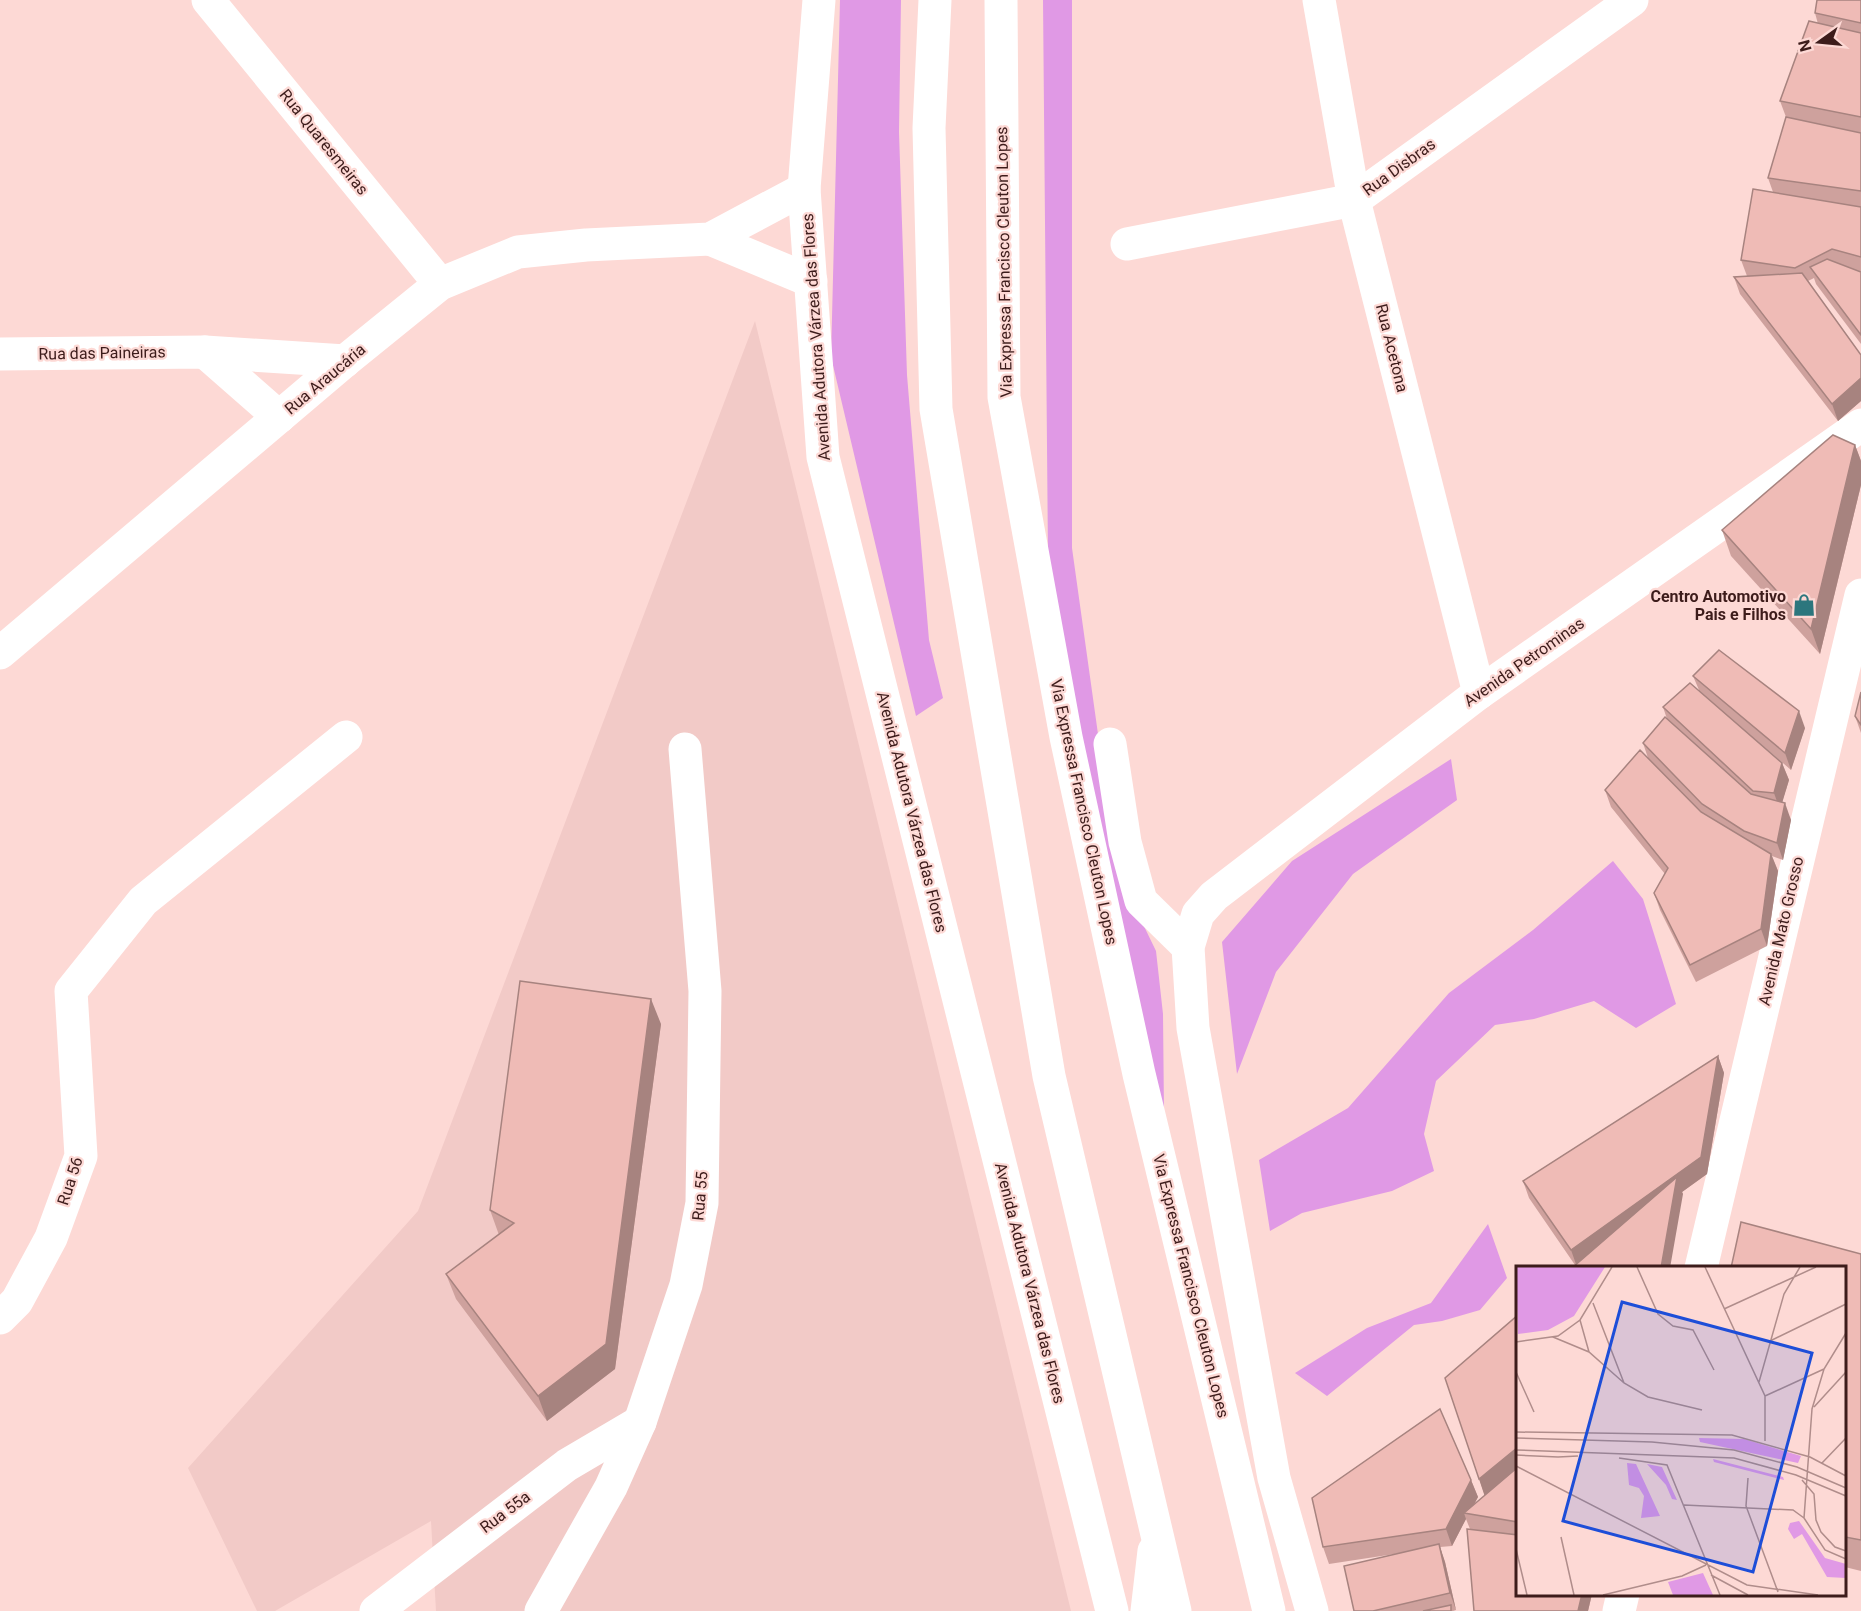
<svg xmlns="http://www.w3.org/2000/svg" width="1861" height="1611" font-family="Roboto,sans-serif">
<style>
.built{fill:#f2cac7}
.green{fill:#e099e5}
.lines{fill:none;stroke-linecap:round;stroke-linejoin:round}
.minor{stroke:#fff;stroke-width:33}
.major{stroke:#fff;stroke-width:33}
.highway{stroke:#fff;stroke-width:33}
.wall{fill:#cea19d}
.shaded-wall{fill:#a7837f}
.building{fill:#efbbb6;stroke:#a7837f;stroke-width:1.5}
.labels{text-anchor:middle;dominant-baseline:central;stroke-width:4.5;stroke-linejoin:round;paint-order:stroke}
.street-label{font-size:16px;fill:#3d1c1b;stroke:#fdd9d5}
.poi-label{font-size:16px;font-weight:bold;fill:#3d1c1b;stroke:#fdd9d5;text-anchor:end}
.inset-road{fill:none;stroke:#b08d8b;stroke-width:1.5}
.view{fill:#1d4ed8;fill-opacity:0.15;stroke:#1d4ed8;stroke-width:3}
.inset-edge{fill:none;stroke:#3d1c1b;stroke-width:3}
</style>
<rect width="100%" height="100%" fill="#fdd9d5"/>
<!-- built -->
<polygon class="built" points="755,321 1071,1611 436,1611 431,1521 275,1611 257,1611 188,1468 418,1211"/>
<!-- green -->
<g class="green">
<polygon points="840,0 901,0 899,132 907,375 929,640 943,698 916,716 831,357"/>
<polygon points="1043,0 1072,0 1072,548 1110,820 1126,889 1156,951 1163,1014 1164,1112 1095,823 1048,557"/>
<polygon points="1451,759 1457,800 1353,874 1276,972 1237,1074 1222,942 1292,861"/>
<polygon points="1613,861 1643,899 1676,1004 1636,1028 1594,1001 1534,1019 1495,1025 1436,1081 1424,1134 1434,1171 1392,1191 1302,1213 1270,1231 1259,1160 1348,1108 1449,993 1533,930"/>
<polygon points="1488,1224 1507,1278 1480,1310 1442,1321 1414,1325 1327,1396 1295,1373 1367,1328 1431,1303"/>
</g>
<g class="lines">
<!-- minor -->
<g class="minor">
<polyline points="208,0 440,284"/>
<polyline points="819,0 804,189 823,457 1112,1611"/>
<polyline points="1319,0 1354,200 1479,693"/>
<polyline points="710,239 811,281"/>
<polyline points="1127,244 1354,200 1632,0"/>
<polyline points="205,352 279,417"/>
<polyline points="0,354 205,352 345,361"/>
<polyline points="0,653 345,361 440,284 518,252 586,245 710,239 804,189"/>
<polyline points="1110,744 1125,842 1141,901 1188,947"/>
<polyline points="0,1318 17,1301 51,1238 81,1156 71,991 143,901 346,737"/>
<polyline points="376,1611 567,1465 640,1422"/>
<polyline points="541,1611 611,1487 640,1422 686,1285 702,1203 705,991 685,749"/>
<polyline points="1312,1611 1274,1478 1193,1028 1188,947 1198,914 1214,896 1479,693 1861,425"/>
</g>
<!-- major -->
<g class="major">
<polyline points="1701,1268 1861,595"/>
<polyline points="1619,1611 1623,1594"/>
</g>
<!-- highway -->
<g class="highway">
<polyline points="935,0 929,128 936,409 1049,1076 1175,1611"/>
<polyline points="1001,0 1004,397 1066,737 1139,1074 1269,1611"/>
<polyline points="1147,1611 1154,1551"/>
</g>
</g>
<!-- wall -->
<g class="wall">
<polygon points="1861,0 1861,344 1816,284 1814,278 1808,281 1861,355 1861,401 1838,421 1740,294 1734,277 1747,276 1741,260 1773,192 1768,178 1786,117 1780,101 1818,24 1815,13"/>
<polygon points="1855,445 1861,461 1861,485 1820,654 1731,556 1722,530"/>
<polygon points="1693,676 1805,728 1791,770 1762,745 1782,763 1789,780 1782,802 1791,820 1783,860 1772,856 1778,871 1767,946 1696,982 1660,910 1654,893 1665,874 1611,807 1605,790 1648,758 1643,743 1667,719 1663,707 1699,690"/>
<polygon points="1861,692 1861,733 1855,716"/>
<polygon points="661,1024 615,1369 547,1421 456,1299 446,1274 499,1235 490,1210"/>
<polygon points="1718,1056 1724,1073 1707,1174 1682,1192 1683,1194 1575,1265 1529,1198 1523,1181"/>
<polygon points="1861,1254 1861,1571 1845,1567 1845,1268"/>
<polygon points="1518,1315 1518,1594 1592,1594 1588,1611 1474,1611 1467,1529 1470,1529 1466,1519 1452,1546 1440,1547 1445,1562 1456,1610 1453,1611 1354,1611 1344,1566 1401,1553 1329,1564 1323,1547 1312,1498 1440,1409 1471,1480 1478,1497 1473,1506 1485,1496 1445,1378"/>
</g>
<!-- shaded-wall -->
<g class="shaded-wall">
<polygon points="1861,378 1861,401 1838,421 1832,404"/>
<polygon points="1855,445 1861,461 1861,485 1820,654 1811,629"/>
<polygon points="1799,711 1805,728 1791,770 1785,753"/>
<polygon points="1782,763 1789,780 1780,810 1774,793"/>
<polygon points="1785,803 1791,820 1783,860 1777,843"/>
<polygon points="1771,854 1778,871 1767,946 1761,929"/>
<polygon points="651,999 661,1024 615,1369 547,1421 538,1396"/>
<polygon points="1718,1056 1724,1073 1707,1174 1682,1192 1683,1194 1670,1268 1577,1267 1571,1250"/>
<polygon points="1518,1447 1518,1470 1485,1497 1479,1479"/>
<polygon points="1471,1480 1478,1497 1469,1514 1464,1513 1466,1519 1452,1546 1446,1529"/>
<polygon points="1439,1544 1445,1562 1456,1610 1450,1593"/>
<polygon points="1582,1594 1592,1594 1588,1611 1578,1611"/>
</g>
<!-- building -->
<g class="building">
<polygon points="1817,0 1861,0 1861,23 1815,13"/>
<polygon points="1809,21 1861,33 1861,117 1780,101"/>
<polygon points="1786,117 1861,133 1861,191 1768,178"/>
<polygon points="1753,189 1861,207 1861,257 1832,249 1795,268 1741,260"/>
<polygon points="1827,259 1861,272 1861,335 1810,267"/>
<polygon points="1802,273 1861,355 1861,378 1832,404 1734,277"/>
<polygon points="1833,435 1855,445 1811,629 1722,530"/>
<polygon points="1719,650 1799,711 1785,753 1693,676"/>
<polygon points="1690,683 1782,763 1774,793 1753,791 1663,707"/>
<polygon points="1861,692 1861,725 1855,716"/>
<polygon points="1665,717 1751,794 1785,803 1777,843 1744,831 1702,804 1643,743"/>
<polygon points="1640,750 1701,812 1771,854 1761,929 1690,965 1654,893 1668,868 1605,790"/>
<polygon points="520,981 651,999 606,1344 538,1396 446,1274 514,1223 490,1210"/>
<polygon points="1718,1056 1701,1157 1571,1250 1523,1181"/>
<polygon points="1677,1177 1661,1268 1572,1268"/>
<polygon points="1741,1222 1861,1254 1861,1540 1845,1537 1845,1268 1731,1268"/>
<polygon points="1518,1315 1518,1447 1479,1479 1445,1378"/>
<polygon points="1440,1409 1471,1480 1446,1529 1323,1547 1312,1498"/>
<polygon points="1518,1467 1518,1522 1464,1513"/>
<polygon points="1467,1529 1518,1535 1518,1594 1582,1594 1578,1611 1474,1611"/>
<polygon points="1439,1544 1450,1593 1373,1611 1354,1611 1344,1566"/>
<polygon points="1451,1605 1451,1611 1423,1611"/>
</g>
<!-- icons -->
<defs>
<g id="shop-bare" transform="scale(1.8)"><path d="M-5-2.5h2.3a2.7 3.5 0 0 1 5.4 0H5L5.5 6h-11ZM-1.5-2.5h3a1.5 2.3 0 0 0-3 0Z" fill="#2c767d" stroke="#fdd9d5" stroke-width="2.5" paint-order="stroke"/></g>
</defs>
<g fill-rule="evenodd">
<use href="#shop-bare" x="1804" y="605"/>
</g>
<g class="labels">
<!-- street labels -->
<g class="street-label">
<text transform="translate(324 142) rotate(51)">Rua Quaresmeiras</text>
<text transform="translate(1399 167) rotate(-36)">Rua Disbras</text>
<text transform="translate(1004 262) rotate(-91)">Via Expressa Francisco Cleuton Lopes</text>
<text transform="translate(816 337) rotate(-94)">Avenida Adutora Várzea das Flores</text>
<text transform="translate(1392 348) rotate(76)">Rua Acetona</text>
<text transform="translate(102 353) rotate(-1)">Rua das Paineiras</text>
<text transform="translate(325 379) rotate(-40)">Rua Araucária</text>
<text transform="translate(1524 662) rotate(-35)">Avenida Petrominas</text>
<text transform="translate(912 812) rotate(76)">Avenida Adutora Várzea das Flores</text>
<text transform="translate(1084 812) rotate(78)">Via Expressa Francisco Cleuton Lopes</text>
<text transform="translate(1781 931) rotate(-77)">Avenida Mato Grosso</text>
<text transform="translate(70 1181) rotate(-72)">Rua 56</text>
<text transform="translate(700 1196) rotate(-85)">Rua 55</text>
<text transform="translate(1030 1283) rotate(76)">Avenida Adutora Várzea das Flores</text>
<text transform="translate(1191 1286) rotate(76)">Via Expressa Francisco Cleuton Lopes</text>
<text transform="translate(505 1512) rotate(-37)">Rua 55a</text>
</g>
<!-- poi labels -->
<g class="poi-label">
<text x="1786" y="596">Centro Automotivo<tspan x="1786" dy="18">Pais e Filhos</tspan></text>
</g>
</g>
<!-- overview -->
<g transform="translate(1516 1266)">
<rect width="330" height="330" fill="#fdd9d5"/>
<path d="M 0,1 L 89,1 L 58,50 L 32,64 L 2,68 ZM 183,172 L 228,173 L 285,190 L 282,197 L 184,176 ZM 197,193 L 267,211 L 268,214 L 198,196 ZM 111,197 L 120,198 L 144,250 L 125,252 L 128,230 L 123,222 L 113,219 ZM 131,198 L 146,201 L 161,234 L 156,233 L 150,219 ZM 283,255 L 309,292 L 330,298 L 330,312 L 311,311 L 286,268 L 278,273 L 272,263 L 274,257 ZM 187,307 L 197,329 L 157,329 L 152,316 Z" fill="#e099e5"/>
<path class="inset-road" d="M 121,1 L 142,48 L 157,60 L 177,64 L 198,104M 189,1 L 249,130 L 249,175M 77,37 L 108,117M 208,43 L 300,1M 64,54 L 73,86M 330,67 L 308,103 L 296,143 L 288,252 L 309,284 L 330,293M 37,71 L 73,86 L 108,117 L 132,131 L 186,144M 254,75 L 330,38M 0,76 L 42,70 L 64,54 L 96,1M 0,106 L 18,146M 243,116 L 268,28 L 284,1M 249,130 L 308,103M 298,141 L 330,106M 0,166 L 216,169 L 294,191 L 330,210M 0,172 L 136,176 L 218,184 L 281,201 L 330,222M 0,184 L 218,192 L 280,209 L 330,230M 0,189 L 42,191M 42,191 L 62,190M 103,192 L 151,199 L 204,329M 306,197 L 330,172M 0,200 L 231,319 L 302,329M 232,212 L 230,240 L 262,326M 286,214 L 298,228 L 300,254 L 305,266 L 319,281 L 330,285M 168,239 L 277,244 L 288,252M 45,271 L 58,329M 0,283 L 11,329M 195,309 L 232,329M 87,329 L 166,310 L 190,299"/>
<path class="view" d="M 106,36 L 296,87 L 237,306 L 47,255 Z"/>
<rect width="330" height="330" class="inset-edge"/>
</g>
<!-- north arrow -->
<g transform="translate(1819 42) rotate(255)" stroke="#fdd9d5" stroke-width="4.5" paint-order="stroke">
<path d="M0-4.5L10 22L0 15L-10 22Z" fill="#3d1c1b"/>
<text y="-9" font-size="16" font-weight="bold" text-anchor="middle" fill="#3d1c1b">N</text>
</g>
</svg>
